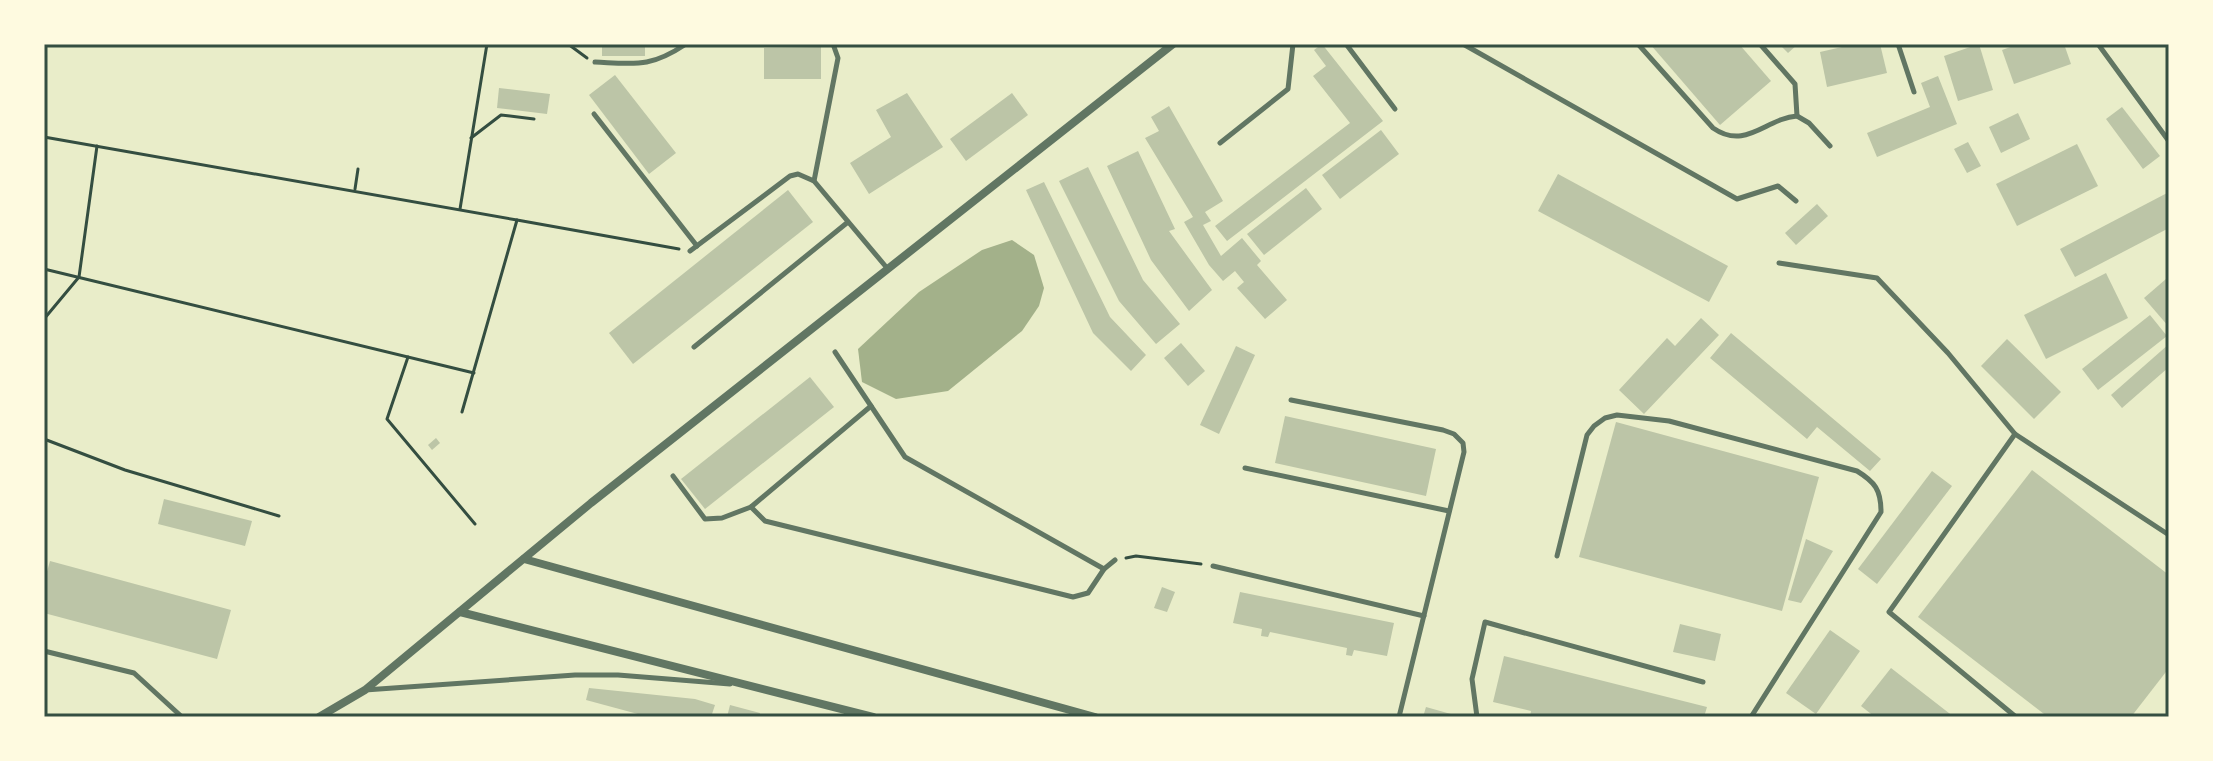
<svg xmlns="http://www.w3.org/2000/svg" width="2213" height="761" font-family="'Nunito Sans',sans-serif">
<style>
.water{fill:#a3b18a}
.building{fill:#bcc5a7}
.lines{fill:none;stroke-linecap:round;stroke-linejoin:round}
.path{stroke:#344e41;stroke-width:3}
.service{stroke:#617663;stroke-width:5}
.minor{stroke:#617663;stroke-width:8}
.neatline{fill:none;stroke:#344e41;stroke-width:3}
</style>
<rect width="100%" height="100%" fill="#e9edc9"/>
<!-- water -->
<polygon class="water" points="1012,240 1034,255 1044,288 1039,306 1022,331 948,391 896,399 862,382 858,349 919,292 982,250"/>
<!-- building -->
<g class="building">
<rect x="602" y="44" width="43" height="12"/>
<polygon points="1322,44 1383,121 1227,241 1215,226 1350,123 1313,76 1326,66 1314,50"/>
<polygon points="1650,44 1739,44 1771,81 1720,125"/>
<polygon points="1779,44 1798,44 1788,53"/>
<polygon points="1855,44 1880,44 1887,73 1827,87 1820,52"/>
<polygon points="1979,44 1993,90 1958,101 1944,56"/>
<polygon points="2019,44 2064,44 2071,64 2014,84 2002,50"/>
<polygon points="821,47 821,79 764,79 764,48"/>
<polygon points="615,75 676,153 649,174 589,95"/>
<polygon points="1938,76 1957,124 1877,157 1867,133 1930,107 1921,83"/>
<polygon points="499,88 550,94 547,114 497,108"/>
<polygon points="907,93 943,147 869,194 850,163 891,137 876,110"/>
<polygon points="1012,93 1028,115 966,161 950,139"/>
<polygon points="1169,106 1223,201 1205,212 1211,221 1203,225 1221,256 1242,238 1261,261 1257,265 1287,300 1265,319 1237,288 1244,282 1235,271 1223,281 1209,265 1184,222 1193,217 1145,138 1159,131 1151,117"/>
<polygon points="2122,107 2160,156 2143,169 2106,119"/>
<polygon points="2018,113 2030,139 2001,153 1989,127"/>
<polygon points="1381,130 1399,154 1340,199 1322,175"/>
<polygon points="1968,142 1981,166 1967,173 1954,149"/>
<polygon points="2077,144 2098,186 2017,226 1996,184"/>
<polygon points="1138,151 1175,229 1169,231 1212,290 1189,311 1151,260 1107,166"/>
<polygon points="1088,167 1143,280 1180,324 1156,344 1119,301 1059,181"/>
<polygon points="1558,174 1728,266 1709,302 1538,211"/>
<polygon points="1044,182 1110,317 1146,355 1131,371 1093,333 1026,190"/>
<polygon points="1306,188 1322,209 1264,255 1247,234"/>
<polygon points="788,190 813,222 633,364 609,333"/>
<polygon points="2169,192 2169,228 2075,277 2060,249"/>
<polygon points="1817,204 1828,216 1796,245 1785,233"/>
<polygon points="2106,273 2128,318 2046,359 2024,315"/>
<polygon points="2166,279 2169,282 2169,327 2144,298"/>
<polygon points="2150,315 2167,336 2098,390 2082,369"/>
<polygon points="1701,318 1719,335 1644,414 1619,390 1667,338 1675,346"/>
<polygon points="1731,333 1881,459 1870,471 1817,427 1807,439 1710,358"/>
<polygon points="2007,339 2061,392 2034,419 1981,366"/>
<polygon points="1181,343 1205,371 1188,386 1164,358"/>
<polygon points="2169,344 2169,367 2122,408 2111,395"/>
<polygon points="1236,346 1255,355 1219,434 1200,425"/>
<polygon points="810,377 834,407 705,509 681,479"/>
<polygon points="1285,416 1436,449 1426,496 1275,463"/>
<polygon points="1616,422 1819,477 1782,611 1579,557"/>
<polygon points="436,438 440,443 432,450 428,445"/>
<polygon points="2032,470 2169,575 2169,668 2131,717 2048,717 1918,617"/>
<polygon points="1932,471 1952,486 1877,584 1858,569"/>
<polygon points="164,499 252,521 245,546 158,524"/>
<polygon points="1806,539 1833,551 1801,603 1788,600"/>
<polygon points="50,561 231,610 217,659 44,613 44,582"/>
<polygon points="1162,587 1175,592 1167,612 1154,608"/>
<polygon points="1240,592 1394,623 1387,656 1354,650 1352,656 1346,655 1347,648 1270,632 1268,637 1261,636 1262,629 1233,623"/>
<polygon points="1680,624 1721,634 1715,661 1673,652"/>
<polygon points="1830,630 1860,651 1816,714 1786,693"/>
<polygon points="1504,656 1707,707 1704,717 1530,717 1531,711 1493,702"/>
<polygon points="1891,668 1954,717 1875,717 1861,706"/>
<polygon points="589,688 695,699 715,705 711,717 649,717 586,700"/>
<polygon points="730,705 760,713 759,717 727,717"/>
<polygon points="1426,707 1458,716 1458,717 1423,717"/>
</g>
<g class="lines">
<!-- path -->
<g class="path">
<polyline points="568,44 587,58"/>
<polyline points="44,137 517,220 462,412"/>
<polyline points="471,138 501,115 534,119"/>
<polyline points="355,189 358,169"/>
<polyline points="460,209 487,44"/>
<polyline points="517,220 679,249"/>
<polyline points="44,269 474,373"/>
<polyline points="44,319 79,277 97,146"/>
<polyline points="408,357 387,419 475,524"/>
<polyline points="44,439 125,470 279,516"/>
<polyline points="1126,558 1136,556 1201,564"/>
</g>
<!-- service -->
<g class="service">
<polyline points="1346,44 1395,109"/>
<polyline points="1463,44 1737,199 1778,186 1796,201"/>
<path d="M 1638,44 L 1713,128 C 1746,151 1766,118 1797,116 L 1809,123 L 1830,146"/>
<polyline points="1760,44 1795,84 1797,116"/>
<polyline points="1898,44 1914,92"/>
<polyline points="2098,44 2168,140"/>
<path d="M 595,62 C 636,64 650,68 686,44"/>
<polyline points="594,114 697,246"/>
<polyline points="1220,143 1288,89 1293,44"/>
<polyline points="814,181 838,58 833,44"/>
<polyline points="690,251 790,176 798,174 814,181 887,268"/>
<polyline points="1779,263 1877,278 1948,353 2015,434 2169,535"/>
<polyline points="694,347 848,222"/>
<polyline points="835,352 905,457 1104,569"/>
<polyline points="1291,400 1443,430 1454,434 1463,443 1464,452 1399,717"/>
<polyline points="2015,434 1889,612 2016,717"/>
<polyline points="1245,468 1449,511"/>
<polyline points="673,476 705,519 722,518 751,507 871,406"/>
<polyline points="751,507 765,521 1073,597 1088,593 1104,569 1115,560"/>
<path d="M 1557,556 L 1587,435 L 1594,426 L 1605,418 L 1617,415 L 1669,421 L 1857,471 C 1875,482 1881,490 1881,512 L 1751,717"/>
<polyline points="1213,566 1424,616"/>
<polyline points="44,651 134,673 182,717"/>
<polyline points="365,690 575,675 618,675 730,684"/>
<polyline points="1477,717 1472,679 1485,622 1703,682"/>
</g>
<!-- minor -->
<g class="minor">
<polyline points="524,559 1095,717"/>
<polyline points="460,612 873,717"/>
<polyline points="319,717 365,690 591,503 1173,44"/>
</g>
</g>
<!-- border -->
<rect width="2213" height="761" fill="none" stroke="#fefae0" stroke-width="92"/>
<rect x="46" y="46" width="2121" height="669" class="neatline"/>
</svg>
